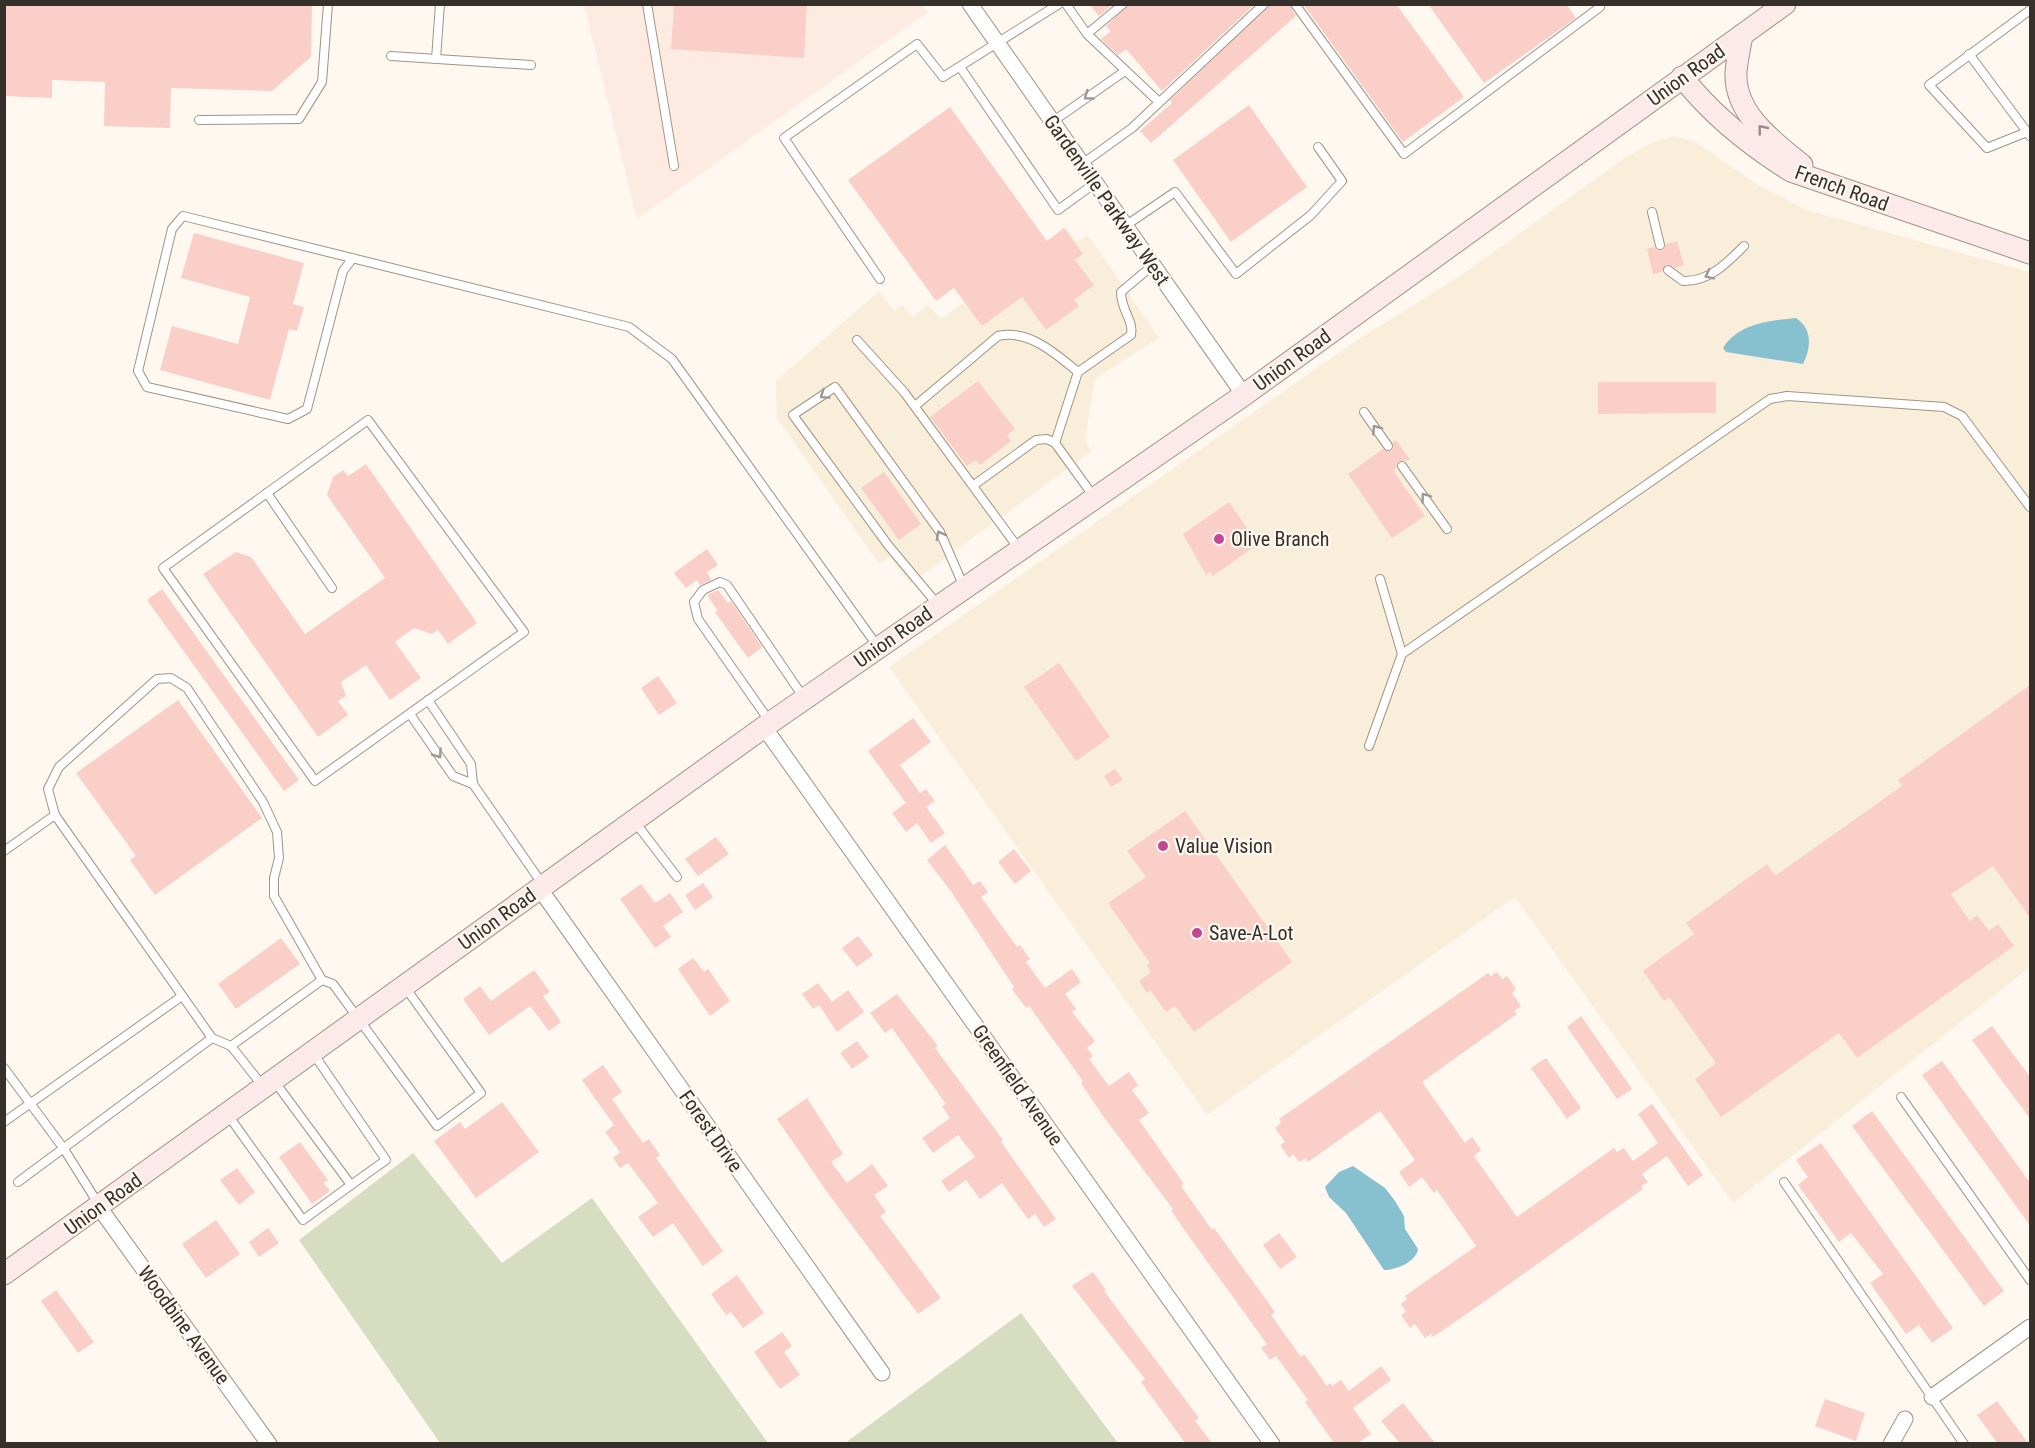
<svg xmlns="http://www.w3.org/2000/svg" width="2035" height="1448" font-family="'Roboto Condensed',sans-serif">
<style>
.commercial{fill:#f9eed9}
.industrial{fill:#fdebe1}
.green{fill:#d6ddc1}
.water{fill:#87c0ce}
.building{fill:#facfc8}
.lines{fill:none;stroke-linecap:round;stroke-linejoin:round}
.lane-casing{stroke:#a19484;stroke-width:10}
.street-casing{stroke:#a19484;stroke-width:17}
.secondary-casing{stroke:#a19484;stroke-width:23}
.lane{stroke:#fff;stroke-width:8}
.street{stroke:#fff;stroke-width:15}
.secondary{stroke:#fce9ea;stroke-width:21}
.oneway{stroke:#9a9894}
.oneway2{stroke:#988c8a}
.poi-dot{fill:#c44795;stroke:#fef8f1;stroke-width:2}
.labels{text-anchor:middle;dominant-baseline:central;stroke-width:4.5;stroke-linejoin:round;paint-order:stroke}
.street-label{font-size:20px;fill:#353029;stroke:#fef8f1}
.poi-label{font-size:20px;fill:#353029;stroke:#fef8f1;text-anchor:start}
</style>
<rect width="100%" height="100%" fill="#fef8f1"/>
<!-- commercial -->
<g class="commercial">
<polygon points="1673,136 1694,141 1760,186 1807,210 2030,272 2030,967 1733,1203 1515,897 1207,1115 889,667 1351,344 1463,274 1623,159 1649,144"/>
<polygon points="1066,227 1077,242 1088,235 1159,338 1095,379 1085,440 1092,451 910,584 890,557 879,564 777,418 776,381 879,291 894,311 902,305 913,317 928,305 941,319"/>
</g>
<!-- industrial -->
<polygon class="industrial" points="922,4 928,12 637,219 584,5"/>
<!-- green -->
<g class="green">
<polygon points="413,1153 502,1263 592,1198 768,1443 440,1443 299,1240"/>
<polygon points="1021,1313 1118,1443 845,1443"/>
</g>
<!-- water -->
<g class="water">
<path d="M 1796,318 C 1813,329 1811,348 1803,364 L 1726,352 L 1723,348 C 1739,323 1769,321 1796,318 Z"/>
<path d="M 1353,1166 L 1385,1188 L 1395,1201 L 1404,1216 L 1405,1229 L 1418,1249 C 1416,1262 1396,1270 1384,1270 L 1346,1213 L 1329,1197 L 1325,1187 L 1339,1172 Z"/>
</g>
<!-- building -->
<g class="building">
<polygon points="4,4 312,4 311,57 272,91 171,88 170,128 104,126 105,82 52,80 52,98 4,96"/>
<polygon points="674,4 807,4 804,58 671,49"/>
<polygon points="1089,4 1113,4 1099,16"/>
<polygon points="1129,4 1255,4 1162,91 1126,49 1118,55 1101,39 1111,31 1106,26"/>
<polygon points="1270,4 1289,4 1296,16 1151,143 1140,131 1172,103 1170,100"/>
<polygon points="1303,4 1396,4 1464,97 1403,142"/>
<polygon points="1428,4 1566,4 1576,18 1484,83"/>
<polygon points="1249,105 1307,187 1231,242 1173,160"/>
<polygon points="950,107 1047,241 1064,228 1083,254 1075,260 1094,285 1074,300 1079,306 1046,330 1022,297 982,326 954,288 936,301 848,180"/>
<polygon points="194,233 304,263 293,304 304,307 297,331 289,329 270,400 160,370 172,326 238,344 250,297 181,278"/>
<polygon points="1677,241 1684,265 1675,268 1666,264 1662,272 1653,274 1647,249 1654,247 1662,251 1666,244"/>
<polygon points="978,381 1015,429 1007,435 1011,441 980,465 976,460 967,466 930,417"/>
<polygon points="1598,382 1716,382 1716,413 1598,414"/>
<polygon points="1396,440 1410,460 1399,461 1394,472 1425,516 1392,538 1348,474 1383,449 1392,451 1393,442"/>
<polygon points="366,464 477,623 448,644 438,630 432,634 414,628 395,642 421,678 390,700 366,665 341,682 346,696 338,701 348,715 318,737 203,574 236,552 251,557 305,634 385,578 327,495 333,477 343,470 348,476"/>
<polygon points="884,472 921,524 899,540 861,488"/>
<polygon points="1229,502 1258,544 1213,576 1210,572 1206,575 1183,534"/>
<polygon points="707,549 718,565 707,572 711,580 700,585 697,580 686,588 674,573"/>
<polygon points="162,589 299,780 284,791 147,600"/>
<polygon points="718,590 728,603 731,601 762,647 748,658 715,612 718,611 707,595"/>
<polygon points="1059,663 1110,737 1076,761 1024,687"/>
<polygon points="658,676 677,703 659,715 641,688"/>
<polygon points="2031,684 2031,919 1993,866 1951,894 1970,921 1977,915 1989,931 1998,924 2014,946 1857,1058 1839,1033 1721,1117 1695,1079 1716,1063 1669,997 1664,1001 1643,971 1694,934 1686,923 1767,864 1775,876 1902,786 1898,780"/>
<polygon points="178,700 262,818 155,895 130,860 136,856 76,773"/>
<polygon points="913,718 931,742 900,765 920,793 926,789 935,801 926,807 945,833 931,843 917,823 906,832 892,813 906,803 868,751"/>
<polygon points="1115,769 1123,780 1111,787 1104,776"/>
<polygon points="1185,811 1292,962 1194,1032 1175,1006 1166,1012 1150,990 1147,993 1139,981 1151,972 1147,965 1150,963 1108,903 1146,877 1127,851"/>
<polygon points="716,837 729,854 698,876 685,859"/>
<polygon points="945,845 973,885 980,881 988,892 981,897 1017,947 1020,945 1030,959 1026,962 1045,988 1072,969 1081,982 1065,994 1076,1009 1072,1012 1095,1041 1087,1048 1093,1056 1089,1059 1109,1086 1129,1072 1138,1085 1132,1090 1149,1113 1139,1120 1184,1184 1181,1186 1212,1230 1214,1228 1275,1312 1271,1315 1301,1357 1304,1354 1327,1386 1330,1383 1332,1386 1341,1380 1349,1391 1381,1366 1391,1380 1353,1408 1371,1434 1358,1443 1334,1443 1305,1402 1308,1400 1276,1356 1270,1360 1261,1348 1267,1344 1185,1231 1171,1210 1173,1209 1103,1116 1081,1083 1083,1081 1029,1006 1026,1008 1012,989 1014,987 950,890 927,860"/>
<polygon points="1014,849 1031,871 1015,884 998,862"/>
<polygon points="703,883 713,897 695,910 685,895"/>
<polygon points="641,884 655,903 670,893 683,912 663,926 671,937 655,948 620,899"/>
<polygon points="858,936 873,955 857,967 842,948"/>
<polygon points="281,938 300,964 236,1009 218,984"/>
<polygon points="693,958 704,972 708,969 730,1001 710,1016 678,969"/>
<polygon points="534,970 550,992 543,996 561,1022 549,1031 530,1006 489,1035 463,999 480,986 491,1001"/>
<polygon points="1497,972 1502,979 1507,976 1516,989 1512,993 1521,1006 1514,1011 1517,1014 1422,1082 1465,1143 1472,1137 1481,1150 1474,1156 1517,1217 1614,1148 1617,1152 1624,1148 1633,1161 1658,1143 1638,1114 1652,1104 1703,1175 1688,1186 1667,1156 1642,1174 1648,1182 1641,1186 1643,1189 1481,1304 1433,1337 1431,1334 1425,1338 1415,1324 1410,1328 1401,1315 1406,1312 1401,1304 1407,1299 1405,1296 1476,1246 1437,1190 1434,1193 1422,1177 1409,1187 1399,1172 1415,1160 1389,1123 1380,1111 1308,1162 1306,1158 1299,1162 1293,1154 1289,1158 1280,1145 1285,1142 1275,1128 1281,1123 1279,1119 1471,985 1488,973 1491,976"/>
<polygon points="818,983 832,1002 848,990 864,1012 837,1032 819,1005 813,1009 802,994"/>
<polygon points="897,994 938,1046 935,1048 1003,1140 1001,1142 1056,1219 1044,1227 1035,1214 1028,1219 1002,1183 980,1199 966,1180 949,1192 941,1181 975,1157 958,1135 933,1153 922,1138 950,1118 942,1106 946,1104 892,1028 885,1033 870,1013"/>
<polygon points="1581,1016 1632,1089 1617,1099 1567,1027"/>
<polygon points="1992,1026 2031,1078 2031,1120 1972,1040"/>
<polygon points="857,1041 869,1057 852,1069 840,1053"/>
<polygon points="1546,1058 1581,1108 1567,1119 1531,1068"/>
<polygon points="1942,1061 2031,1184 2031,1227 1922,1075"/>
<polygon points="603,1065 622,1092 612,1099 643,1143 649,1139 660,1155 656,1158 723,1251 703,1266 673,1223 653,1237 638,1217 658,1203 628,1163 620,1168 613,1158 620,1152 605,1132 614,1125 582,1080"/>
<polygon points="807,1098 843,1154 831,1162 847,1183 872,1164 888,1186 874,1195 886,1212 880,1216 941,1298 918,1314 827,1192 777,1119"/>
<polygon points="502,1102 539,1152 476,1198 434,1141 460,1122 465,1129"/>
<polygon points="1872,1111 2004,1291 1984,1306 1852,1126"/>
<polygon points="300,1142 328,1180 324,1183 330,1191 312,1204 279,1157"/>
<polygon points="1821,1143 1953,1328 1932,1343 1919,1325 1906,1334 1870,1283 1883,1274 1851,1233 1839,1242 1798,1185 1808,1177 1796,1160"/>
<polygon points="237,1168 255,1192 239,1205 220,1180"/>
<polygon points="216,1220 240,1254 206,1278 182,1244"/>
<polygon points="268,1228 279,1243 259,1257 249,1242"/>
<polygon points="1279,1233 1297,1257 1280,1269 1263,1245"/>
<polygon points="1093,1272 1106,1290 1104,1291 1199,1418 1195,1421 1212,1443 1185,1443 1141,1382 1145,1379 1072,1286"/>
<polygon points="737,1275 764,1313 743,1328 731,1312 726,1315 711,1294"/>
<polygon points="56,1290 94,1342 78,1353 41,1301"/>
<polygon points="782,1332 792,1346 784,1352 800,1375 780,1389 754,1352"/>
<polygon points="1825,1399 1865,1413 1856,1441 1815,1426"/>
<polygon points="1997,1401 2028,1443 1997,1443 1977,1415"/>
<polygon points="1403,1403 1435,1443 1400,1443 1381,1421"/>
</g>
<g class="lines">
<!-- lane casing -->
<g class="lane-casing">
<g id="lane">
<polyline points="647,4 674,166"/>
<polyline points="1066,4 1087,34"/>
<polyline points="1123,4 1087,34 1159,102"/>
<polyline points="1295,4 1404,154 1600,7 1600,4"/>
<polyline points="1969,54 2030,136"/>
<polyline points="391,56 531,65"/>
<polyline points="436,59 440,4"/>
<polyline points="960,67 1058,210 1095,183"/>
<polyline points="199,120 299,119 322,82 328,4"/>
<polyline points="1052,122 1125,71"/>
<polyline points="2027,132 1987,148 1929,85 2030,10"/>
<polyline points="1082,164 1132,128 1264,4"/>
<polyline points="1652,212 1660,245"/>
<polyline points="1125,226 1175,192 1236,274 1311,215 1342,181 1318,147"/>
<polyline points="353,258 343,271 307,409 288,419 147,387 138,371 172,229 183,216 629,327 672,359 878,647"/>
<path d="M 1668,270 L 1683,281 C 1709,282 1727,263 1744,246"/>
<polyline points="880,279 784,138 917,44 943,77 1059,4"/>
<polyline points="857,340 904,392 1019,549"/>
<path d="M 915,406 L 998,336 C 1029,329 1056,354 1078,372"/>
<polyline points="1364,412 1388,446"/>
<polygon points="368,420 524,632 315,781 163,568"/>
<path d="M 1055,443 L 1078,372 L 1131,335 C 1134,320 1121,311 1121,292 L 1153,265"/>
<polyline points="1402,466 1447,529"/>
<polyline points="974,485 1036,440 1047,439 1055,443 1094,497"/>
<polyline points="267,493 332,588"/>
<polyline points="1380,579 1402,654"/>
<polyline points="938,605 888,545 793,415 835,387 940,532 964,587"/>
<polyline points="428,700 471,764 473,784 543,885"/>
<polyline points="410,714 453,776 473,784"/>
<polyline points="770,722 698,619 694,602 703,590 720,582 727,585 804,698"/>
<polyline points="1369,746 1402,654 1770,399 1787,396 1944,407 1962,416 2030,507"/>
<polyline points="55,815 212,1038"/>
<polyline points="635,822 677,877"/>
<polyline points="4,851 55,815 48,789 59,767 157,679 171,678 187,688 263,802 277,832 279,858 274,878 274,896 322,980"/>
<polyline points="313,1053 386,1160 351,1185"/>
<polyline points="4,1068 64,1149 99,1205"/>
<polyline points="262,1085 231,1046 322,980 333,984 437,1126 481,1093 405,987"/>
<polyline points="1901,1097 2030,1280"/>
<polyline points="228,1115 303,1220 351,1185 275,1082"/>
<polyline points="4,1122 182,996"/>
<polyline points="18,1182 212,1038 231,1046"/>
<polyline points="1784,1182 1964,1444"/>
</g>
</g>
<!-- street casing -->
<g class="street-casing">
<g id="street">
<polyline points="970,4 1244,395"/>
<polyline points="764,727 1272,1444"/>
<polyline points="540,889 882,1373"/>
<polyline points="99,1207 269,1444"/>
<polyline points="1932,1397 2030,1327"/>
<polyline points="1891,1444 1905,1419"/>
</g>
</g>
<!-- secondary casing -->
<g class="secondary-casing">
<g id="secondary">
<path d="M 1742,35 C 1740,47 1737,60 1736,72 C 1734,114 1774,142 1802,165"/>
<path d="M 1682,77 C 1713,116 1749,145 1791,171 L 2030,253"/>
<polyline points="4,1274 764,727 1244,395 1785,4"/>
</g>
</g>
<!-- lane -->
<use href="#lane" class="lane"/>
<!-- street -->
<use href="#street" class="street"/>
<!-- secondary -->
<use href="#secondary" class="secondary"/>
</g>
<!-- one-way arrows -->
<defs><path id="oneway-chevron" d="M-2-3.5L2.5 0L-2 3.5" fill="none" stroke-width="1.6" stroke-linecap="round" stroke-linejoin="round" transform="scale(1.5)"/></defs>
<g class="oneway">
<use href="#oneway-chevron" transform="translate(1088 96) rotate(144)"/>
<use href="#oneway-chevron" transform="translate(1709 275) rotate(154)"/>
<use href="#oneway-chevron" transform="translate(824 395) rotate(146)"/>
<use href="#oneway-chevron" transform="translate(1376 429) rotate(-125)"/>
<use href="#oneway-chevron" transform="translate(1425 497) rotate(-126)"/>
<use href="#oneway-chevron" transform="translate(940 535) rotate(-118)"/>
<use href="#oneway-chevron" transform="translate(438 754) rotate(55)"/>
</g>
<use class="oneway2" href="#oneway-chevron" transform="translate(1762 129) rotate(-129)"/>
<!-- markers -->
<g class="poi-dot">
<circle cx="1219" cy="539" r="6"/>
<circle cx="1163" cy="846" r="6"/>
<circle cx="1197" cy="933" r="6"/>
</g>
<g class="labels">
<!-- street labels -->
<g class="street-label">
<text transform="translate(1686 75) rotate(-36)">Union Road</text>
<text transform="translate(1842 188) rotate(20)">French Road</text>
<text transform="translate(1107 200) rotate(55)">Gardenville Parkway West</text>
<text transform="translate(1292 360) rotate(-36)">Union Road</text>
<text transform="translate(893 637) rotate(-35)">Union Road</text>
<text transform="translate(497 919) rotate(-36)">Union Road</text>
<text transform="translate(1018 1085) rotate(55)">Greenfield Avenue</text>
<text transform="translate(711 1131) rotate(55)">Forest Drive</text>
<text transform="translate(103 1204) rotate(-36)">Union Road</text>
<text transform="translate(184 1325) rotate(54)">Woodbine Avenue</text>
</g>
<!-- poi labels -->
<g class="poi-label">
<text x="1231" y="539">Olive Branch</text>
<text x="1175" y="846">Value Vision</text>
<text x="1209" y="933">Save-A-Lot</text>
</g>
</g>
<!-- border -->
<rect width="2035" height="1448" fill="none" stroke="#353029" stroke-width="12"/>
</svg>
